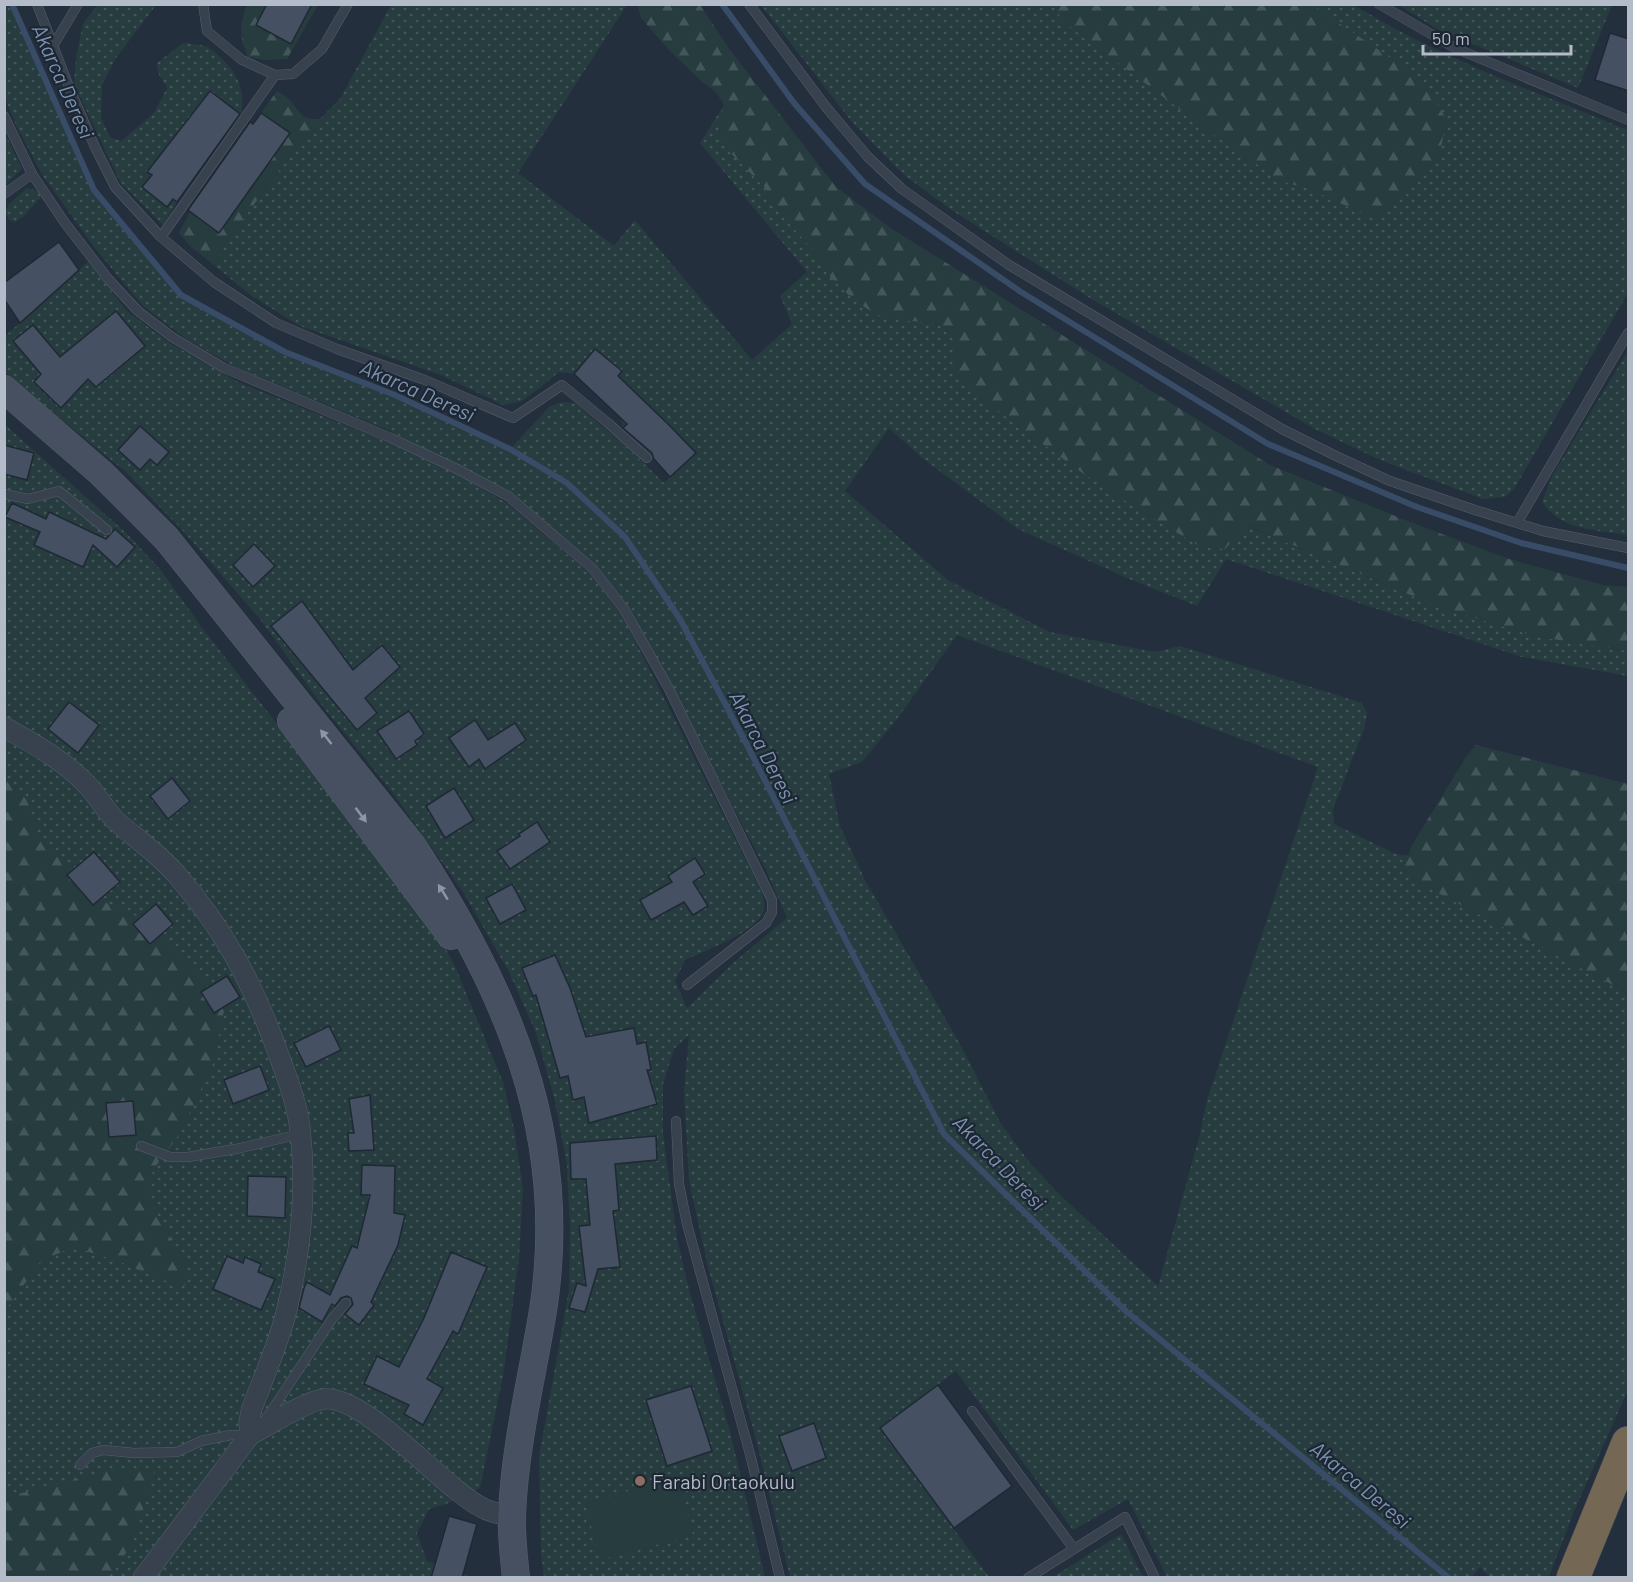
<svg xmlns="http://www.w3.org/2000/svg" width="1633" height="1582" font-family="Barlow,sans-serif">
<style>
.grass{fill:url(#grass-dots);fill-rule:evenodd}
.forest{fill:url(#forest-firs)}
.pitch{fill:#263c3f}
.lines{fill:none;stroke-linecap:round;stroke-linejoin:round}
.stream{stroke:#394c67;stroke-width:6}
.building{fill:#455162;stroke:#1f2835;stroke-width:1.5}
.service-casing{stroke:#565f6c;stroke-width:10}
.minor-casing{stroke:#565f6c;stroke-width:21}
.secondary-casing{stroke:#565f6c;stroke-width:28}
.motorway-casing{stroke:#434c59;stroke-width:34}
.service{stroke:#38414e;stroke-width:9}
.minor{stroke:#38414e;stroke-width:20}
.secondary{stroke:#465061;stroke-width:27}
.motorway{stroke:#746855;stroke-width:33}
.oneway{fill:#8e96a5}
.education-dot{fill:#8d6e63;stroke:#1d2633;stroke-width:2}
.labels{text-anchor:middle;dominant-baseline:central;stroke-width:4.5;stroke-linejoin:round;paint-order:stroke}
.poi-label{font-size:20px;fill:#b4bcc9;stroke:#1d2633;text-anchor:start}
.water-label{font-size:21px;font-style:italic;fill:#7c92b1;stroke:#1d2633}
</style>
<defs>
<pattern id="grass-dots" width="8" height="8" patternUnits="userSpaceOnUse" patternTransform="scale(1.5)"><rect width="8" height="8" fill="#263c3f"/><path d="M2 2h.1M6 6h.1" fill="none" stroke="#435659" stroke-width="1.8" stroke-linecap="round"/></pattern>
<pattern id="forest-firs" width="22" height="20" patternUnits="userSpaceOnUse" patternTransform="scale(1.5)"><rect width="22" height="20" fill="#263c3f"/><path d="M5 1l3.5 6h-7zM16 11l3.5 6h-7z" fill="#435659"/></pattern>
</defs>
<rect width="100%" height="100%" fill="#242f3e"/>
<!-- grass -->
<g class="grass">
<path d="M 5,5 L 12,5 L 94,190 L 182,295 L 285,352 L 395,395 L 510,449 L 550,406 L 563,402 L 575,403 L 629,449 L 664,483 L 670,477 L 623,428 L 621,418 L 601,396 L 622,371 L 596,349 L 574,374 L 559,372 L 537,390 L 520,402 L 503,405 L 441,375 L 300,326 L 253,297 L 215,266 L 224,245 L 309,130 L 340,99 L 391,5 L 627,5 L 518,173 L 614,246 L 635,220 L 752,360 L 792,324 L 780,296 L 807,272 L 700,143 L 724,105 L 720,123 L 719,141 L 765,188 L 786,220 L 813,250 L 829,276 L 907,321 L 934,322 L 952,334 L 957,352 L 952,372 L 1144,513 L 1202,547 L 1225,549 L 1245,525 L 1436,606 L 1534,636 L 1628,651 L 1628,676 L 1522,657 L 1226,559 L 1197,606 L 1127,578 L 1018,529 L 922,458 L 889,428 L 845,491 L 949,581 L 1050,632 L 1155,652 L 1180,646 L 1362,703 L 1367,713 L 1365,726 L 1333,809 L 1334,824 L 1396,854 L 1408,856 L 1403,874 L 1628,993 L 1628,1390 L 1572,1516 L 1549,1577 L 1489,1577 L 1480,1567 L 1471,1578 L 1167,1577 L 1128,1499 L 1073,1530 L 956,1371 L 880,1428 L 989,1577 L 790,1577 L 754,1432 L 708,1267 L 689,1181 L 684,1091 L 689,1035 L 674,1049 L 663,1084 L 663,1133 L 677,1239 L 690,1293 L 729,1428 L 765,1577 L 544,1577 L 541,1553 L 539,1457 L 569,1290 L 570,1229 L 567,1165 L 554,1097 L 536,1033 L 509,972 L 463,892 L 393,793 L 324,708 L 260,619 L 184,532 L 125,471 L 10,378 L 5,371 L 4,337 L 88,262 L 127,311 L 168,342 L 238,382 L 385,441 L 455,473 L 507,503 L 589,573 L 622,615 L 762,892 C 764,900 766,907 762,915 C 752,933 703,952 685,960 L 675,981 L 687,1008 L 733,963 L 787,918 L 766,870 L 630,609 L 597,566 L 511,494 L 390,431 L 235,367 L 185,338 L 143,306 L 94,247 L 43,176 L 17,127 L 5,98 ZM 957,635 L 1318,767 L 1207,1100 L 1200,1134 L 1158,1286 L 1059,1194 L 1029,1162 L 1001,1124 L 960,1044 L 865,880 L 840,826 L 829,774 L 862,762 L 897,719 Z"/>
<path d="M 97,5 L 156,5 L 116,58 L 102,85 L 101,118 L 110,137 L 121,141 L 154,113 L 167,88 L 158,73 L 157,63 L 183,43 C 191,44 200,44 207,47 C 211,48 215,52 218,55 C 237,72 246,90 241,115 L 210,91 L 147,171 L 152,175 L 142,187 L 167,207 L 176,194 L 180,197 L 163,225 L 120,182 L 74,84 L 76,58 L 83,24 Z"/>
<path d="M 761,5 L 1354,5 C 1440,58 1535,92 1628,130 L 1628,293 L 1514,489 L 1505,497 L 1483,499 L 1380,460 L 1315,429 L 1090,298 L 953,211 L 904,175 L 852,122 Z"/>
<polygon points="1399,5 1612,5 1578,88 1437,29"/>
<polygon points="5,133 22,169 5,185 4,185"/>
<polygon points="27,188 38,191 41,197 23,217 15,222 9,220 5,212 9,204"/>
<path d="M 1628,351 L 1628,535 C 1597,530 1561,531 1542,502 L 1552,476 Z"/>
<polygon points="4,424 125,532 160,569 203,629 431,922 454,964 503,1082 514,1129 523,1189 519,1258 503,1376 480,1488 444,1505 429,1509 417,1533 427,1561 472,1577 5,1577"/>
<polygon points="1121,1534 1143,1577 1053,1577"/>
</g>
<!-- forest -->
<g class="forest">
<path d="M 247,5 L 318,5 L 287,59 L 266,60 L 248,57 C 239,36 239,26 247,5 Z"/>
<polygon points="638,5 700,5 730,50 836,187 889,227 1270,465 1410,522 1509,559 1603,585 1628,587 1628,651 1534,636 1436,606 1246,525 1225,549 1201,547 1144,513 1085,475 967,388 951,372 957,352 952,334 934,322 907,321 877,315 855,301 829,276 813,250 786,220 765,188 719,141 720,123 724,105 716,92 701,81 669,50 641,18"/>
<polygon points="1055,5 1312,5 1422,79 1447,120 1438,160 1405,196 1374,219 1312,190 1281,181 1218,138 1061,20"/>
<path d="M 277,91 C 283,95 289,98 293,104 C 303,117 303,119 321,119 L 309,130 L 224,245 L 215,266 L 190,246 L 179,233 L 190,212 L 219,232 L 290,134 L 261,113 Z"/>
<polygon points="1476,745 1628,784 1628,993 1402,874 1412,845 1466,757"/>
<polygon points="5,777 28,800 36,830 80,880 100,900 152,923 193,965 224,1011 212,1068 178,1136 153,1170 149,1199 187,1267 185,1285 162,1280 118,1261 73,1247 41,1261 5,1311"/>
<polygon points="113,1470 154,1472 133,1543 109,1577 5,1577 5,1492 10,1496"/>
</g>
<!-- pitch -->
<polygon class="pitch" points="678,1477 693,1535 600,1560 585,1503"/>
<g class="lines">
<!-- stream -->
<g class="stream">
<polyline points="12,4 94,190 181,295 285,352 395,395 510,449 567,483 625,537 680,619 747,745 944,1134 1128,1313 1449,1578"/>
<polyline points="722,4 794,103 865,184 1021,292 1268,444 1417,507 1521,543 1628,568"/>
</g>
</g>
<!-- building -->
<g class="building">
<polygon points="267,4 312,4 291,44 256,25"/>
<polygon points="1610,33 1629,39 1629,91 1595,80"/>
<polygon points="210,91 240,114 177,202 173,199 167,207 142,187 152,175 147,172"/>
<polygon points="261,113 290,133 219,233 188,210 250,122 253,124"/>
<polygon points="59,242 79,270 20,323 4,299 4,283"/>
<polygon points="116,311 145,346 96,387 88,379 61,408 34,382 41,374 13,341 33,325 60,357"/>
<polygon points="595,349 622,371 618,376 669,425 696,453 670,477 654,459 652,453 623,428 627,424 574,374"/>
<polygon points="140,426 169,452 157,465 150,459 140,470 118,450"/>
<polygon points="4,445 34,453 27,480 4,474"/>
<polygon points="12,503 46,519 49,512 106,539 115,529 135,547 117,567 93,545 83,567 34,545 40,532 5,517"/>
<polygon points="254,544 275,566 253,587 233,565"/>
<polygon points="302,601 353,670 382,645 400,667 365,698 377,713 357,730 271,626"/>
<polygon points="69,702 99,725 78,753 48,729"/>
<polygon points="409,711 424,734 415,741 417,745 396,759 377,731"/>
<polygon points="475,720 488,740 515,723 526,740 485,769 479,759 469,767 449,738"/>
<polygon points="172,778 190,801 168,819 150,796"/>
<polygon points="454,788 474,820 445,838 426,806"/>
<polygon points="537,822 550,842 510,869 497,851 520,836 519,834"/>
<polygon points="94,852 120,882 93,905 67,875"/>
<polygon points="695,858 705,874 693,882 708,906 693,915 684,902 651,920 640,900 672,882 668,876"/>
<polygon points="512,884 526,910 500,924 486,898"/>
<polygon points="156,904 173,924 150,944 133,924"/>
<polygon points="555,955 570,988 586,1037 634,1028 637,1044 646,1042 651,1070 647,1070 657,1104 589,1123 584,1097 573,1100 568,1076 560,1078 536,995 533,996 522,968"/>
<polygon points="227,976 240,997 214,1013 201,992"/>
<polygon points="329,1026 341,1050 306,1067 294,1043"/>
<polygon points="260,1066 269,1090 233,1104 224,1080"/>
<polygon points="370,1095 374,1150 349,1151 348,1133 354,1133 349,1099"/>
<polygon points="133,1101 136,1135 109,1137 106,1103"/>
<polygon points="656,1136 657,1160 615,1164 619,1210 613,1211 620,1267 598,1269 585,1312 569,1308 577,1283 586,1286 579,1226 590,1225 586,1179 571,1179 570,1143"/>
<polygon points="362,1165 395,1166 394,1213 405,1215 398,1245 371,1302 374,1305 359,1325 345,1314 353,1304 351,1298 347,1296 341,1298 335,1306 332,1304 322,1322 299,1308 304,1288 307,1282 330,1295 352,1246 357,1248 370,1195 361,1195"/>
<polygon points="248,1176 286,1177 285,1218 247,1216"/>
<polygon points="451,1252 487,1267 458,1334 453,1331 427,1379 443,1388 423,1425 404,1414 409,1405 364,1384 377,1356 399,1367 424,1318"/>
<polygon points="227,1256 243,1263 245,1257 261,1264 258,1272 275,1279 261,1310 213,1289"/>
<polygon points="938,1385 1012,1486 954,1528 880,1428"/>
<polygon points="691,1386 712,1451 667,1466 646,1400"/>
<polygon points="814,1423 826,1458 792,1471 779,1436"/>
<polygon points="449,1516 477,1524 462,1578 431,1578"/>
</g>
<g class="lines">
<!-- service casing -->
<g class="service-casing">
<g id="service">
<polyline points="37,4 71,92 95,147 115,187 161,237 214,282 276,323 337,349 425,380 513,418 562,385 608,423 647,458"/>
<polyline points="203,4 207,31 242,60 275,75 293,74 322,49 348,4"/>
<polyline points="749,4 826,107 868,157 902,189 1009,265 1282,429 1336,456 1390,481 1475,510 1543,531 1628,548"/>
<polyline points="1379,4 1455,48 1628,120"/>
<polyline points="53,46 78,4"/>
<polyline points="4,116 32,174 65,223 109,280 138,311 172,337 224,368 391,438 457,469 508,496 593,569 624,609 669,689 772,900 772,912 766,923 687,985"/>
<polyline points="4,194 32,174"/>
<polyline points="161,237 275,75"/>
<polyline points="4,494 28,499 59,491 107,530"/>
<polyline points="1517,523 1628,333"/>
<polyline points="676,1121 679,1184 687,1224 751,1458 780,1578"/>
<polyline points="141,1146 170,1157 188,1157 241,1148 300,1134"/>
<polyline points="972,1411 1074,1549"/>
<polyline points="266,1419 332,1319 346,1303"/>
<polyline points="80,1465 92,1453 103,1450 134,1453 177,1452 201,1441 231,1435 250,1435"/>
<polyline points="1028,1578 1125,1517 1155,1578"/>
</g>
</g>
<!-- minor casing -->
<g class="minor-casing">
<g id="minor">
<path d="M 4,727 C 34,744 67,762 90,788 C 99,798 105,810 115,820 C 135,838 158,853 176,874 C 224,929 252,982 277,1050 C 286,1075 297,1102 300,1129 C 307,1189 301,1250 287,1309 C 279,1343 264,1376 252,1408 L 249,1422 L 250,1435 L 143,1578"/>
<path d="M 250,1435 C 267,1426 306,1401 324,1399 C 366,1395 442,1487 481,1507 C 491,1513 501,1514 512,1516"/>
</g>
</g>
<!-- secondary casing -->
<g class="secondary-casing">
<g id="secondary">
<path d="M 4,389 L 101,473 L 166,538 L 412,845 C 505,988 569,1128 544,1304 C 533,1374 515,1443 512,1514 C 511,1535 514,1557 516,1578"/>
<polyline points="291,721 451,936"/>
</g>
</g>
<!-- motorway casing -->
<g class="motorway-casing">
<polyline id="motorway" points="1573,1578 1628,1443"/>
</g>
<!-- service -->
<use href="#service" class="service"/>
<!-- minor -->
<use href="#minor" class="minor"/>
<!-- secondary -->
<use href="#secondary" class="secondary"/>
<!-- motorway -->
<use href="#motorway" class="motorway"/>
</g>
<!-- one-way arrows -->
<defs><path id="oneway-solid" d="M-6-.8H1V-3.2L6.5 0L1 3.2V.8H-6Z" transform="scale(1.5)"/></defs>
<g class="oneway">
<use href="#oneway-solid" transform="translate(326 737) rotate(-128)"/>
<use href="#oneway-solid" transform="translate(361 815) rotate(53)"/>
<use href="#oneway-solid" transform="translate(443 892) rotate(-122)"/>
</g>
<!-- markers -->
<circle class="education-dot" cx="640" cy="1481" r="6"/>
<g class="labels">
<!-- poi labels -->
<g class="poi-label">
<text x="652" y="1481">Farabi Ortaokulu</text>
</g>
<!-- water labels -->
<g class="water-label">
<text transform="translate(64 81) rotate(66)">Akarca Deresi</text>
<text transform="translate(418 390) rotate(24)">Akarca Deresi</text>
<text transform="translate(764 747) rotate(63)">Akarca Deresi</text>
<text transform="translate(1000 1162) rotate(46)">Akarca Deresi</text>
<text transform="translate(1361 1484) rotate(40)">Akarca Deresi</text>
</g>
</g>
<!-- border -->
<rect width="1633" height="1582" fill="none" stroke="#b4bcc9" stroke-width="12"/>
<!-- scale -->
<path d="M1423 45v9h148v-9" fill="none" stroke="#b4bcc9" stroke-width="3"/>
<text x="1432" y="45" font-size="18" fill="#b4bcc9" stroke="#1d2633" stroke-width="4.5" paint-order="stroke">50 m</text>
</svg>
